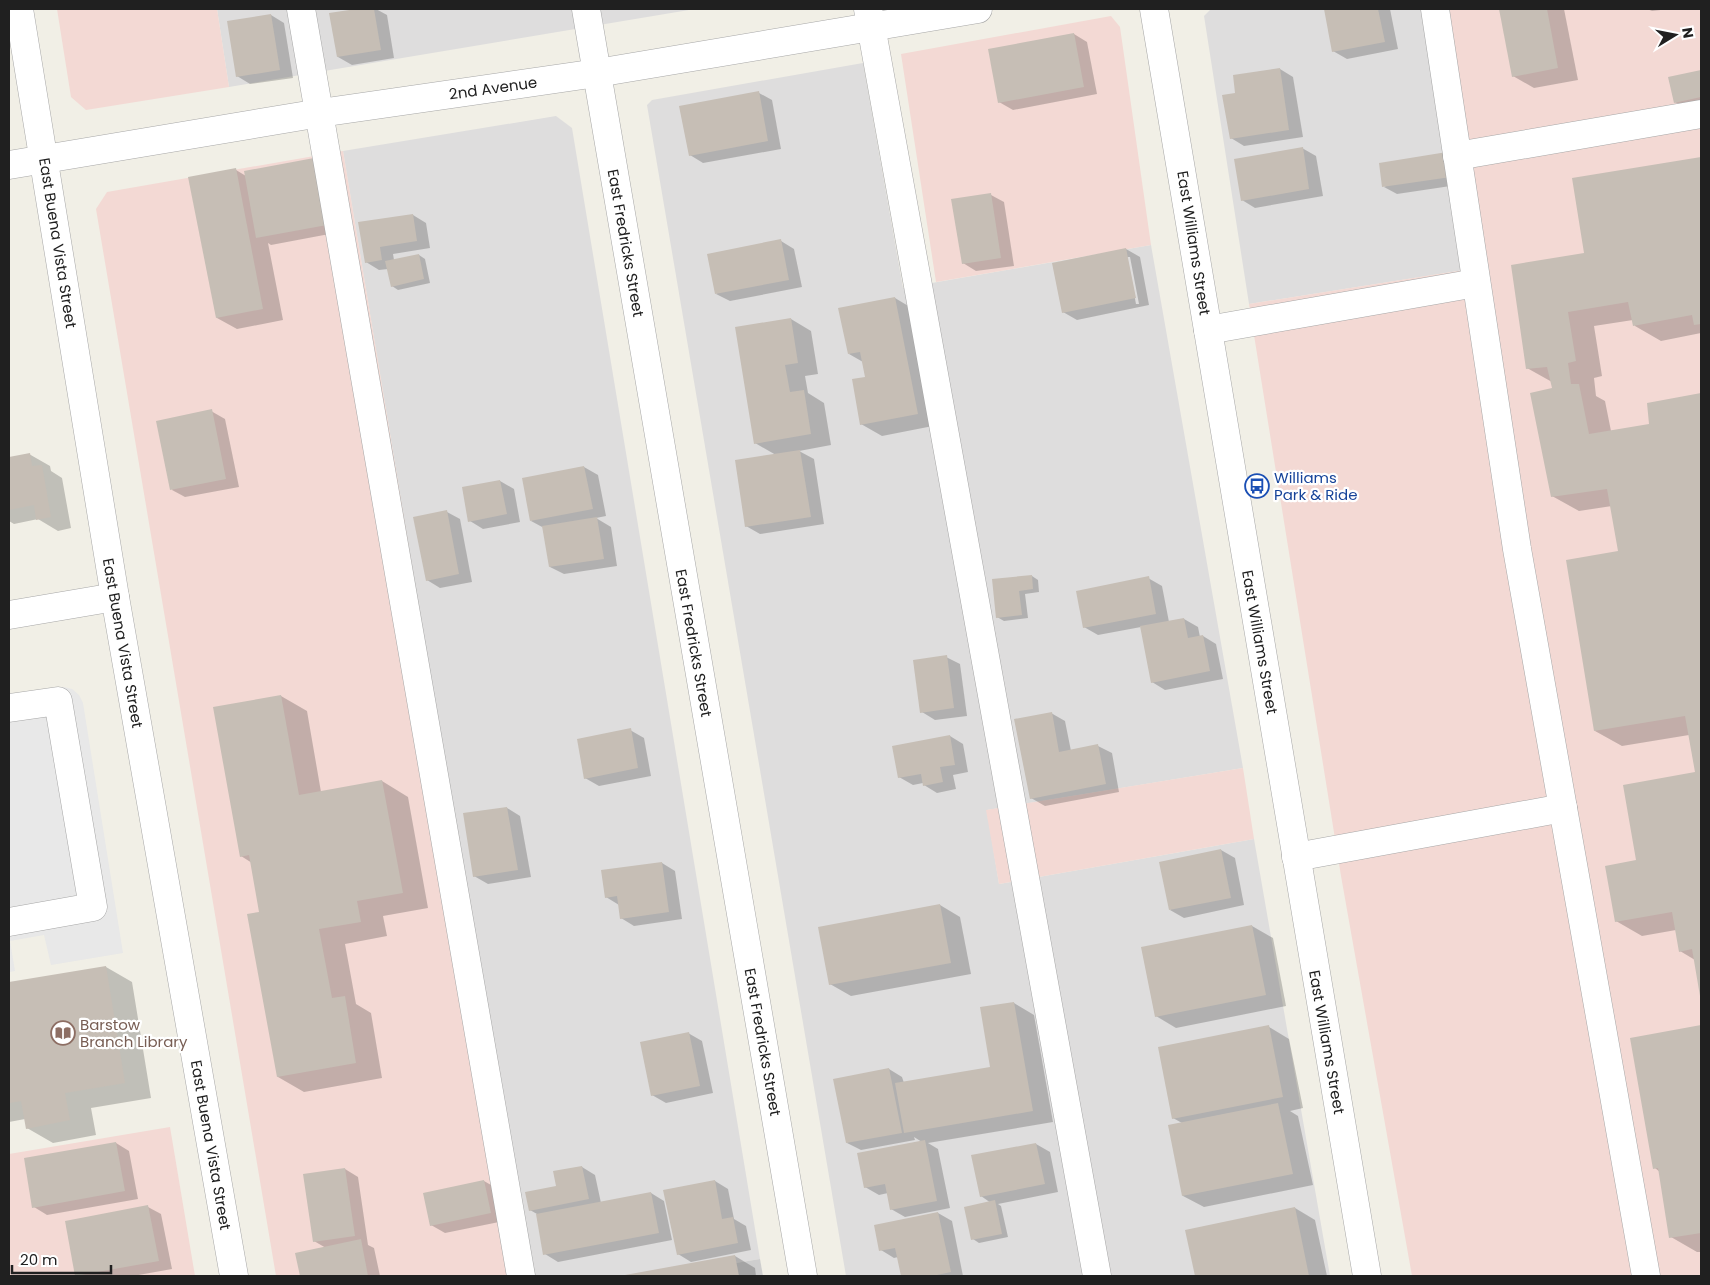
<svg xmlns="http://www.w3.org/2000/svg" width="1710" height="1285" font-family="Poppins,sans-serif">
<style>
.residential{fill:#dedddd}
.commercial{fill:#f3d9d4}
.religious{fill:#cecece}
.parking{fill:#e8e8e8}
.shadow{fill:#0003;fill-rule:evenodd}
.building{fill:#c6beb5}
.lines{fill:none;stroke-linecap:round;stroke-linejoin:round}
.minor-casing{stroke:#a7a7a7;stroke-width:29}
.minor{stroke:#fff;stroke-width:28}
.labels{text-anchor:middle;dominant-baseline:central;stroke-width:4.5;stroke-linejoin:round;paint-order:stroke}
.street-label{font-size:15px;fill:#202020;stroke:#fff}
.transit-label{font-size:15px;fill:#164399;stroke:#fff;text-anchor:start}
.education-label{font-size:15px;fill:#785e54;stroke:#fff;text-anchor:start}
</style>
<rect width="100%" height="100%" fill="#f1efe6"/>
<!-- residential -->
<g class="residential">
<polygon points="217,9 695,9 229,87"/>
<polygon points="1211,9 1422,9 1464,270 1249,304 1204,16"/>
<polygon points="863,63 903,288 1151,245 1243,768 987,810 999,884 1254,839 1330,1276 846,1276 647,105 652,100"/>
<polygon points="556,116 572,128 760,1259 656,1276 530,1276 343,151"/>
</g>
<!-- commercial -->
<g class="commercial">
<polygon points="57,9 217,9 229,87 86,110 71,97"/>
<polygon points="1422,9 1701,9 1701,1276 1412,1276 1341,876 1249,304 1464,270"/>
<polygon points="1111,16 1120,27 1151,245 936,282 901,54"/>
<polygon points="343,151 530,1276 276,1276 96,209 107,192"/>
<polygon points="1243,768 1254,839 999,884 986,810"/>
<polygon points="170,1127 195,1276 9,1276 9,1154"/>
</g>
<!-- religious -->
<polygon class="religious" points="760,1259 763,1276 656,1276"/>
<!-- parking -->
<polygon class="parking" points="64,687 72,689 79,695 83,703 123,953 51,965 44,935 10,941 15,971 9,972 9,696"/>
<!-- shadow -->
<g class="shadow">
<polygon points="364,9 376,9 387,15 394,58 352,65 338,57 330,14"/>
<polygon points="1325,9 1390,9 1398,49 1347,59 1333,51"/>
<polygon points="1500,9 1564,9 1578,80 1534,88 1513,76"/>
<polygon points="1647,9 1669,9 1652,11"/>
<polygon points="271,15 284,23 293,78 250,84 237,76"/>
<polygon points="1074,34 1087,42 1097,94 1013,110 999,102"/>
<polygon points="1280,69 1293,77 1303,137 1244,146 1231,138"/>
<polygon points="1701,71 1701,108 1689,110 1675,102 1670,78"/>
<polygon points="759,93 772,100 781,149 703,163 690,155"/>
<polygon points="1302,148 1316,156 1323,196 1255,208 1242,200"/>
<polygon points="1447,153 1464,184 1397,194 1384,187"/>
<polygon points="1701,158 1701,333 1661,341 1635,326 1633,320 1594,326 1602,376 1594,378 1596,396 1605,401 1611,431 1650,425 1648,404 1701,394 1701,994 1695,960 1680,951 1676,930 1642,936 1616,921 1637,861 1696,773 1689,735 1622,746 1595,731 1620,552 1612,506 1579,511 1552,496 1554,389 1552,382 1527,368 1585,254 1574,179"/>
<polygon points="236,170 340,232 271,245 268,243 283,320 237,329 217,318"/>
<polygon points="991,195 1004,202 1014,266 976,271 963,263"/>
<polygon points="413,215 426,223 430,248 393,254 394,260 419,255 425,259 430,283 398,290 392,286 388,269 379,270 366,262 359,223"/>
<polygon points="781,241 794,249 802,287 730,301 716,294"/>
<path d="M 1126,249 L 1140,257 L 1149,305 L 1077,320 L 1063,312 ZM 1127,257 L 1130,257 L 1139,304 L 1136,304 Z"/>
<polygon points="895,298 915,310 938,425 882,436 861,424 866,378 863,362 849,354"/>
<polygon points="791,319 811,331 818,374 805,376 808,393 824,403 831,445 799,451 814,459 824,524 760,534 746,526 776,455 755,443"/>
<polygon points="211,411 225,419 239,487 185,497 172,490"/>
<polygon points="29,454 50,466 51,471 62,478 71,528 58,531 38,519 14,524 9,521 9,458"/>
<polygon points="584,467 598,475 606,516 596,518 611,527 617,566 564,574 550,567 544,528 531,521"/>
<polygon points="500,481 514,489 520,522 483,529 470,521"/>
<polygon points="447,512 460,519 472,582 440,588 427,580"/>
<polygon points="1032,576 1038,580 1039,592 1025,594 1028,618 1004,621 997,617 993,580"/>
<polygon points="1148,578 1162,586 1169,622 1184,619 1198,627 1200,637 1203,636 1216,644 1223,679 1165,690 1152,682 1141,627 1098,635 1084,627"/>
<polygon points="946,657 960,664 967,716 935,720 922,712"/>
<polygon points="281,696 307,711 321,792 382,781 408,797 428,908 383,916 387,936 345,944 356,1004 371,1013 382,1078 304,1092 278,1077 261,913 252,863 241,856"/>
<polygon points="1051,713 1065,721 1071,751 1098,746 1112,753 1119,792 1045,806 1031,798"/>
<polygon points="630,730 644,738 651,776 599,786 585,778"/>
<polygon points="950,736 963,744 968,772 953,775 956,789 937,793 924,785 923,783 913,785 899,777"/>
<polygon points="507,808 520,816 531,877 488,884 474,876"/>
<polygon points="1221,850 1235,858 1244,905 1184,918 1170,910"/>
<polygon points="662,863 675,871 682,919 634,926 621,918 619,905 606,897"/>
<polygon points="940,905 960,917 971,974 851,996 830,984"/>
<polygon points="1252,926 1273,938 1286,1006 1176,1028 1156,1016 1142,948"/>
<polygon points="106,967 132,982 151,1098 91,1108 96,1135 53,1143 27,1128 25,1119 9,1122 9,984"/>
<polygon points="1014,1003 1034,1015 1053,1122 928,1143 938,1149 950,1208 905,1217 891,1209 888,1193 879,1195 865,1187 922,1142 914,1137 915,1140 861,1150 847,1143 889,1069 902,1077 904,1083 992,1068"/>
<polygon points="1269,1027 1289,1039 1303,1108 1290,1111 1298,1116 1313,1185 1204,1207 1183,1196 1182,1123 1173,1118"/>
<polygon points="1701,1027 1701,1252 1697,1252 1671,1237 1660,1172 1655,1168 1632,1039"/>
<polygon points="688,1033 702,1041 713,1093 666,1103 652,1095"/>
<polygon points="116,1143 129,1151 138,1199 47,1215 34,1207"/>
<polygon points="1036,1144 1050,1152 1058,1192 998,1204 1001,1206 1008,1237 979,1243 973,1239 991,1203 981,1196 973,1156"/>
<polygon points="582,1167 595,1175 601,1203 651,1193 664,1201 672,1240 558,1262 545,1254 537,1214 530,1210"/>
<polygon points="345,1169 358,1177 368,1245 374,1248 380,1276 301,1276 296,1254 326,1248 314,1241"/>
<polygon points="484,1181 498,1189 504,1221 445,1233 431,1225"/>
<polygon points="715,1181 728,1189 734,1219 746,1226 751,1250 691,1262 678,1254"/>
<polygon points="148,1207 161,1214 172,1269 133,1276 77,1276 66,1222"/>
<polygon points="1295,1208 1315,1220 1327,1276 1196,1276 1187,1231"/>
<polygon points="938,1213 952,1221 963,1276 902,1276 898,1257 894,1258 881,1250 875,1226"/>
<polygon points="735,1256 755,1268 756,1276 627,1276"/>
</g>
<!-- building -->
<g class="building">
<polygon points="356,9 374,9 381,50 337,57 329,13"/>
<polygon points="1324,9 1378,9 1385,42 1332,52"/>
<polygon points="1499,9 1547,9 1558,68 1512,77"/>
<polygon points="271,14 280,70 236,77 227,21"/>
<polygon points="1074,33 1084,87 998,103 988,49"/>
<polygon points="1280,68 1289,130 1230,139 1222,95 1235,93 1233,75"/>
<polygon points="1701,70 1701,97 1674,103 1668,77"/>
<polygon points="759,91 768,141 689,156 679,106"/>
<polygon points="1303,147 1309,189 1241,201 1234,159"/>
<polygon points="1447,152 1451,177 1382,187 1379,163"/>
<polygon points="1701,157 1701,324 1694,325 1692,315 1633,326 1628,302 1568,312 1576,361 1568,363 1571,384 1579,384 1589,434 1649,424 1647,403 1701,393 1700,996 1692,949 1679,952 1672,912 1615,922 1605,866 1636,860 1623,785 1695,772 1685,716 1594,731 1566,560 1618,551 1607,489 1551,497 1530,393 1552,388 1547,367 1526,369 1511,265 1584,253 1572,178"/>
<polygon points="314,158 327,225 256,238 244,171"/>
<polygon points="236,168 263,309 216,318 188,177"/>
<polygon points="991,193 1001,258 962,264 951,199"/>
<polygon points="413,214 417,241 380,247 382,260 365,263 358,222"/>
<polygon points="781,239 789,280 715,294 707,254"/>
<polygon points="1126,248 1136,298 1062,313 1052,263"/>
<polygon points="419,254 424,279 391,287 385,261"/>
<polygon points="895,297 918,414 860,425 852,379 865,377 860,352 848,354 838,308"/>
<polygon points="791,318 798,363 785,365 790,392 804,390 811,434 754,444 735,327"/>
<polygon points="212,409 226,479 170,490 156,421"/>
<polygon points="800,450 811,517 745,527 735,460"/>
<polygon points="30,453 32,466 42,465 51,517 36,520 34,505 9,510 9,457"/>
<polygon points="584,466 593,509 530,521 522,478"/>
<polygon points="500,480 507,514 468,522 462,487"/>
<polygon points="447,510 459,574 426,581 413,517"/>
<polygon points="597,517 604,559 549,567 542,526"/>
<polygon points="1032,575 1033,589 1019,591 1022,615 996,618 992,579"/>
<polygon points="1149,576 1156,614 1083,628 1076,591"/>
<polygon points="1184,618 1188,638 1203,635 1210,671 1151,683 1140,626"/>
<polygon points="947,655 954,708 920,713 913,660"/>
<polygon points="281,695 299,795 382,780 403,893 357,901 361,922 319,929 332,998 345,996 356,1063 277,1077 247,914 259,912 249,855 240,857 213,707"/>
<polygon points="1052,712 1059,752 1098,744 1106,784 1030,799 1014,719"/>
<polygon points="631,728 638,768 584,779 577,739"/>
<polygon points="950,735 955,765 940,767 943,782 923,786 921,774 898,778 892,746"/>
<polygon points="507,807 518,870 473,877 463,813"/>
<polygon points="1221,849 1231,898 1169,910 1159,862"/>
<polygon points="662,862 669,912 620,919 617,896 605,898 601,870"/>
<polygon points="940,904 951,963 829,985 818,927"/>
<polygon points="1252,925 1266,995 1155,1017 1141,947"/>
<polygon points="106,966 125,1083 65,1093 70,1120 26,1129 21,1101 9,1103 9,982"/>
<polygon points="1014,1002 1033,1111 904,1133 895,1083 990,1067 980,1007"/>
<polygon points="1269,1025 1283,1097 1172,1119 1158,1047"/>
<polygon points="1701,1025 1701,1233 1669,1238 1658,1168 1653,1169 1630,1038"/>
<polygon points="689,1032 700,1086 651,1096 640,1042"/>
<polygon points="889,1068 902,1133 846,1143 833,1079"/>
<polygon points="1278,1103 1293,1174 1182,1196 1168,1125"/>
<polygon points="925,1140 937,1201 890,1210 885,1184 864,1188 857,1153"/>
<polygon points="116,1142 125,1191 32,1208 24,1158"/>
<polygon points="1036,1143 1045,1184 980,1197 971,1155"/>
<polygon points="582,1166 589,1199 529,1211 525,1192 556,1186 553,1171"/>
<polygon points="345,1168 355,1236 313,1242 303,1174"/>
<polygon points="484,1180 491,1213 430,1226 423,1193"/>
<polygon points="715,1180 722,1219 733,1217 738,1243 677,1255 663,1190"/>
<polygon points="651,1192 659,1233 543,1255 536,1214"/>
<polygon points="995,1200 1002,1234 971,1240 964,1207"/>
<polygon points="148,1205 159,1261 75,1276 65,1221"/>
<polygon points="1295,1207 1309,1276 1195,1276 1185,1230"/>
<polygon points="938,1212 951,1272 932,1276 901,1276 895,1248 879,1251 874,1225"/>
<polygon points="361,1239 368,1276 300,1276 295,1253"/>
<polygon points="735,1255 739,1276 625,1276 625,1275"/>
</g>
<g class="lines">
<!-- minor casing -->
<g class="minor-casing">
<g id="minor">
<polyline points="19,9 115,597 234,1276"/>
<polyline points="301,9 521,1276"/>
<polyline points="586,9 803,1276"/>
<polyline points="868,9 1097,1276"/>
<polyline points="1154,9 1367,1276"/>
<polyline points="1435,9 1517,549 1646,1276"/>
<polyline points="1457,156 1701,114"/>
<polyline points="9,165 320,113 597,73 978,9"/>
<polyline points="1208,330 1476,283"/>
<polyline points="9,615 115,597"/>
<polyline points="9,708 58,701 93,907 9,922"/>
<polyline points="1296,857 1563,808"/>
</g>
</g>
<!-- minor -->
<use href="#minor" class="minor"/>
</g>
<!-- icons -->
<defs>
<g id="bus-ring" transform="scale(1.25)"><circle r="9.5" fill="#fff" stroke="#1a4fb4" stroke-width="1.5"/><path d="M-5-6H5V4H4V6H2V4H-2V6H-4V4H-5ZM-3.5-4V0h7V-4ZM-3.5 1.2v1.5H-2V1.2ZM2 1.2v1.5H3.5V1.2Z" fill="#1a4fb4"/></g>
<g id="library-ring" transform="scale(1.25)"><circle r="9.5" fill="#fff" stroke="#8d6e63" stroke-width="1.5"/><path d="M-6-4Q-3-5.5-.7-3.5V5Q-3 3-6 4ZM6-4Q3-5.5 .7-3.5V5Q3 3 6 4Z" fill="#8d6e63"/></g>
</defs>
<g fill-rule="evenodd">
<use href="#bus-ring" x="1257" y="486"/>
<use href="#library-ring" x="63" y="1033"/>
</g>
<g class="labels">
<!-- street labels -->
<g class="street-label">
<text transform="translate(493 88) rotate(-8)">2nd Avenue</text>
<text transform="translate(58 243) rotate(81)">East Buena Vista Street</text>
<text transform="translate(626 243) rotate(80)">East Fredricks Street</text>
<text transform="translate(1194 243) rotate(81)">East Williams Street</text>
<text transform="translate(1260 642) rotate(80)">East Williams Street</text>
<text transform="translate(123 643) rotate(80)">East Buena Vista Street</text>
<text transform="translate(694 643) rotate(80)">East Fredricks Street</text>
<text transform="translate(763 1042) rotate(80)">East Fredricks Street</text>
<text transform="translate(1327 1042) rotate(80)">East Williams Street</text>
<text transform="translate(211 1145) rotate(80)">East Buena Vista Street</text>
</g>
<!-- transit labels -->
<g class="transit-label">
<text x="1274" y="477">Williams<tspan x="1274" dy="17">Park &amp; Ride</tspan></text>
</g>
<!-- education labels -->
<g class="education-label">
<text x="80" y="1024">Barstow<tspan x="80" dy="17">Branch Library</tspan></text>
</g>
</g>
<!-- border -->
<rect width="1710" height="1285" fill="none" stroke="#202020" stroke-width="20"/>
<!-- north arrow -->
<g transform="translate(1675 35) rotate(80)" stroke="#ffffff" stroke-width="4" paint-order="stroke">
<path d="M0-4L9 19L0 12L-9 19Z" fill="#202020"/>
<text y="-8" font-size="14" font-weight="bold" text-anchor="middle" fill="#202020">N</text>
</g>
<!-- scale -->
<path d="M12 1265v8h99v-8" fill="none" stroke="#202020" stroke-width="2.5"/>
<text x="20" y="1265" font-size="15" fill="#202020" stroke="#ffffff" stroke-width="4" paint-order="stroke">20 m</text>
</svg>
